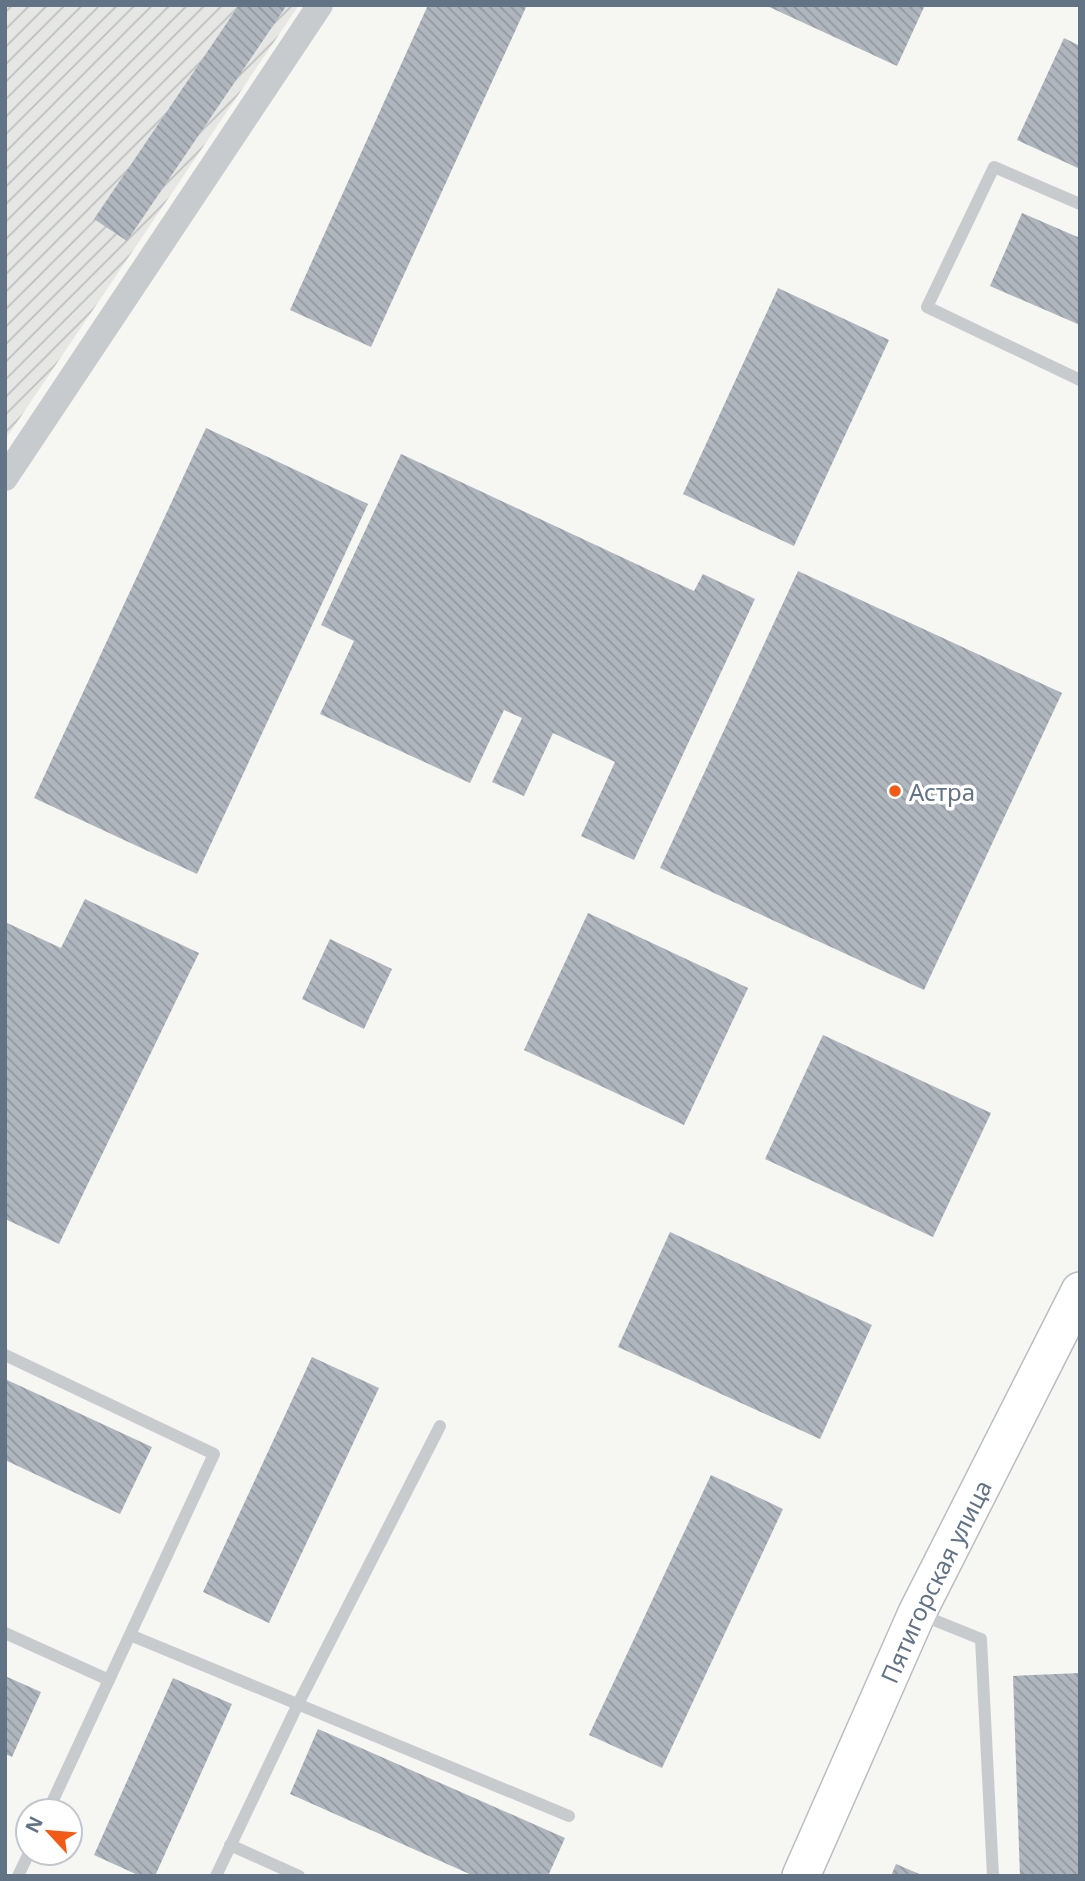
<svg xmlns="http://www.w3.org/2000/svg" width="1085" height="1881" font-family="'Noto Sans',sans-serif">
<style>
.industrial{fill:url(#industrial-furrows)}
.building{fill:url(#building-back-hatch)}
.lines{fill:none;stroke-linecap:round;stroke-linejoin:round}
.secondary-casing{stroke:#b9bec3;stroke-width:40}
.lane{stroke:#c8cbce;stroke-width:12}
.street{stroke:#c8cbce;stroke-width:26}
.secondary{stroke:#fff;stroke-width:37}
.poi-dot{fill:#f35a15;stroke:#fff;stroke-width:2.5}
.labels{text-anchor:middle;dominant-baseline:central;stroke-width:7;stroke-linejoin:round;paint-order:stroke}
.poi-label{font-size:24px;fill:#627386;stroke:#fff;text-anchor:start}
.street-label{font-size:24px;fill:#627386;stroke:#fff}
</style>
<defs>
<pattern id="industrial-furrows" width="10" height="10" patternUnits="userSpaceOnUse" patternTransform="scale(1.75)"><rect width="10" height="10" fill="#e6e7e5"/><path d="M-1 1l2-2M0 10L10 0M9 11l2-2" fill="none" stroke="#bec0bf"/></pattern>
<pattern id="building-back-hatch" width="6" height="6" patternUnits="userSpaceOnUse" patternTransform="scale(1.75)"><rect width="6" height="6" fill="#afb6bd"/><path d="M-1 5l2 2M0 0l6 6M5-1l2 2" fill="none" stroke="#92989f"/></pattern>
</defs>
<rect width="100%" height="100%" fill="#f6f6f2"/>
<!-- industrial -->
<polygon class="industrial" points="5,5 299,5 5,440"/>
<!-- building -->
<g class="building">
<polygon points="239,5 287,5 127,241 94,219"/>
<polygon points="428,5 527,5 371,347 290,310"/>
<polygon points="765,5 925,5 897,66"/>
<polygon points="1064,38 1080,46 1080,169 1017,140"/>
<polygon points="1022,213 1080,238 1080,325 990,286"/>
<polygon points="778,288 889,340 794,546 683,494"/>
<polygon points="206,428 368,504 197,874 34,798"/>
<polygon points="401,454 694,591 703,574 755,599 634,860 581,836 615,762 553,733 524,796 492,782 522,718 504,710 470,783 320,714 354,641 321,625"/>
<polygon points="798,571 1062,693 924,990 660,868"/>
<polygon points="85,899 199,953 59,1244 5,1219 5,922 61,948"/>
<polygon points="588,913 748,988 684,1125 524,1050"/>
<polygon points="330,939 392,969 364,1029 302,999"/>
<polygon points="823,1035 991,1113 933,1237 765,1159"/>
<polygon points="670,1232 872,1325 820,1439 618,1347"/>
<polygon points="312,1357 379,1388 269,1623 203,1592"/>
<polygon points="5,1379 152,1447 120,1514 5,1460"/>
<polygon points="711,1475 783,1509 662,1768 589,1735"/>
<polygon points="1080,1673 1080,1876 1020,1876 1013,1676"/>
<polygon points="5,1676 41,1692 12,1757 5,1754"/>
<polygon points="173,1678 232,1704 155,1876 140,1876 94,1855"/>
<polygon points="318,1729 565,1838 548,1876 474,1876 290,1794"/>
<polygon points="896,1864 924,1876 891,1876"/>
</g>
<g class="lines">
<!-- secondary casing -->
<g class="secondary-casing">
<g id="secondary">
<path id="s1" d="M 801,1876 L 917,1613 L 1080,1291"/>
</g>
</g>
<!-- lane -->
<g class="lane">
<polyline points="1080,204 994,167 927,307 1080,380"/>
<polyline points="5,1355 214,1454 48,1811"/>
<polyline points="919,1614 981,1639 993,1876"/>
<polyline points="5,1633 109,1680"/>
<polyline points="130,1635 569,1816"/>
<polyline points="230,1845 299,1876"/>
<polyline points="18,1876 29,1853"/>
<polyline points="216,1876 298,1704 440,1426"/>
</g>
<!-- street -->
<polyline class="street" points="5,478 320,5"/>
<!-- secondary -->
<use href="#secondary" class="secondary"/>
</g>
<!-- markers -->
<circle class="poi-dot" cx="895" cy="791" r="7"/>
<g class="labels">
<!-- poi labels -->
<g class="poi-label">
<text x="909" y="791">Астра</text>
</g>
<!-- street labels -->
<g class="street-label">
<text stroke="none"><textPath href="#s1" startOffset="324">Пятигорская улица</textPath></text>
</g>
</g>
<!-- border -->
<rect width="1085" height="1881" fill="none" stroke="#627386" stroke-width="14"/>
<!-- north arrow -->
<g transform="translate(49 1832) rotate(296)"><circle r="33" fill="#ffffff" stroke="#c0c7cf" stroke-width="2"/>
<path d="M0-5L12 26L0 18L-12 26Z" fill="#f35a15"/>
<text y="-10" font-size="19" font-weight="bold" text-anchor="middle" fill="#627386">N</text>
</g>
</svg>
